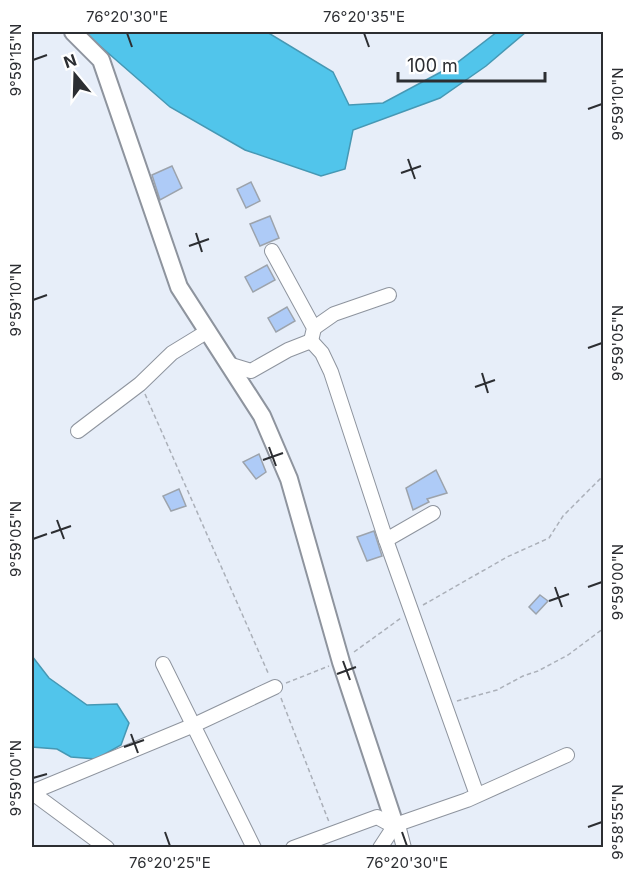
<svg xmlns="http://www.w3.org/2000/svg" width="635" height="879" font-family="Inter,sans-serif">
<style>
.water{fill:#51c5eb;stroke:#4698b4;stroke-width:1.5}
.building{fill:#aecbf7;stroke:#9ca3ac;stroke-width:1.5}
.lines{fill:none;stroke-linecap:round;stroke-linejoin:round}
.minor-casing{stroke:#8e949e;stroke-width:16}
.major-casing{stroke:#8e949e;stroke-width:20}
.path{stroke:#abb0b9;stroke-width:1.5;stroke-dasharray:4.5 3;stroke-linecap:butt}
.minor{stroke:#fff;stroke-width:14}
.major{stroke:#fff;stroke-width:16}
.ticks{fill:none;stroke:#2c2e32;stroke-width:2}
.neatline{fill:none;stroke:#2c2e32;stroke-width:2}
.ticks-label{font-size:15px;text-anchor:middle;fill:#2c2e32}
</style>
<rect width="100%" height="100%" fill="#e7eef9"/>
<!-- water -->
<g class="water">
<polygon points="84,32 267,32 333,72 349,105 383,103 454,65 497,32 526,32 486,66 440,98 353,130 345,169 321,176 245,150 170,107"/>
<polygon points="32,656 49,678 87,705 117,704 129,723 121,745 96,759 71,757 57,749 32,747"/>
</g>
<!-- building -->
<g class="building">
<polygon points="172,166 182,188 160,200 152,175"/>
<polygon points="251,182 260,201 246,208 237,189"/>
<polygon points="270,216 279,238 260,246 250,224"/>
<polygon points="267,265 275,280 253,292 245,277"/>
<polygon points="287,307 295,321 276,332 268,318"/>
<polygon points="259,454 266,472 256,479 243,462"/>
<polygon points="436,470 447,493 427,499 429,502 413,510 406,488"/>
<polygon points="179,489 186,506 171,511 163,496"/>
<polygon points="374,531 382,556 367,561 357,537"/>
<polygon points="540,595 548,601 536,614 529,607"/>
</g>
<g class="lines">
<!-- minor casing -->
<g class="minor-casing">
<g id="minor">
<polyline points="272,251 314,328 311,341"/>
<polyline points="314,328 334,314 389,295"/>
<polyline points="228,364 251,371 288,350 311,341 322,353 331,372 386,540 477,795"/>
<polyline points="78,431 140,384 172,353 208,331"/>
<polyline points="386,540 433,513"/>
<polyline points="163,664 254,848"/>
<polyline points="107,848 38,797 37,790 194,725 275,687"/>
<polyline points="293,848 377,817 399,829 404,848"/>
<polyline points="380,848 395,825 467,800 567,755"/>
</g>
</g>
<!-- major casing -->
<g class="major-casing">
<polyline id="major" points="73,32 101,60 179,287 262,416 289,479 341,662 395,825"/>
</g>
<!-- path -->
<g class="path">
<polyline points="145,394 269,675"/>
<polyline points="423,605 507,557 549,538 563,516 604,475"/>
<polyline points="354,652 401,618"/>
<polyline points="286,683 329,666"/>
<polyline points="281,698 329,822"/>
<polyline points="457,701 497,690 523,676 538,671 568,655 604,628"/>
</g>
<!-- minor -->
<use href="#minor" class="minor"/>
<!-- major -->
<use href="#major" class="major"/>
</g>
<!-- ticks -->
<path class="ticks" d="M 127,33 L 132,47M 364,33 L 369,47M 33,60 L 47,55M 588,109 L 602,104M 408,159 L 415,179M 401,173 L 421,166M 196,233 L 202,252M 189,246 L 209,239M 33,300 L 47,295M 588,348 L 602,343M 482,373 L 488,393M 475,387 L 495,380M 269,447 L 276,466M 263,460 L 283,453M 57,520 L 64,539M 51,533 L 71,526M 33,539 L 47,534M 555,587 L 562,607M 588,587 L 602,582M 549,601 L 569,594M 343,661 L 350,680M 337,674 L 356,667M 131,734 L 138,753M 124,747 L 144,740M 33,778 L 47,774M 588,827 L 602,822M 165,832 L 170,846M 402,832 L 407,846"/>
<!-- border -->
<rect width="635" height="879" fill="none" stroke="#ffffff" stroke-width="66"/>
<!-- north arrow -->
<g transform="translate(75 75) rotate(341)" stroke="#ffffff" stroke-width="4.5" paint-order="stroke">
<path d="M0-4.5L10 22L0 15L-10 22Z" fill="#2c2e32"/>
<text y="-9" font-size="16" font-weight="bold" text-anchor="middle" fill="#2c2e32">N</text>
</g>
<!-- scale -->
<path d="M398 72v9h147v-9" fill="none" stroke="#2c2e32" stroke-width="3"/>
<text x="407" y="72" font-size="18" fill="#2c2e32" stroke="#ffffff" stroke-width="4.5" paint-order="stroke">100 m</text>
<rect x="33" y="33" width="569" height="813" class="neatline"/>
<g class="ticks-label">
<text x="127" y="22">76°20'30"E</text>
<text x="364" y="22">76°20'35"E</text>
<text transform="translate(16 60) rotate(-90)" y="5">9°59'15"N</text>
<text transform="translate(618 104) rotate(-90)" y="5">9°59'10"N</text>
<text transform="translate(16 300) rotate(-90)" y="5">9°59'10"N</text>
<text transform="translate(618 343) rotate(-90)" y="5">9°59'05"N</text>
<text transform="translate(16 539) rotate(-90)" y="5">9°59'05"N</text>
<text transform="translate(618 582) rotate(-90)" y="5">9°59'00"N</text>
<text transform="translate(16 778) rotate(-90)" y="5">9°59'00"N</text>
<text transform="translate(618 822) rotate(-90)" y="5">9°58'55"N</text>
<text x="170" y="868">76°20'25"E</text>
<text x="407" y="868">76°20'30"E</text>
</g>
</svg>
